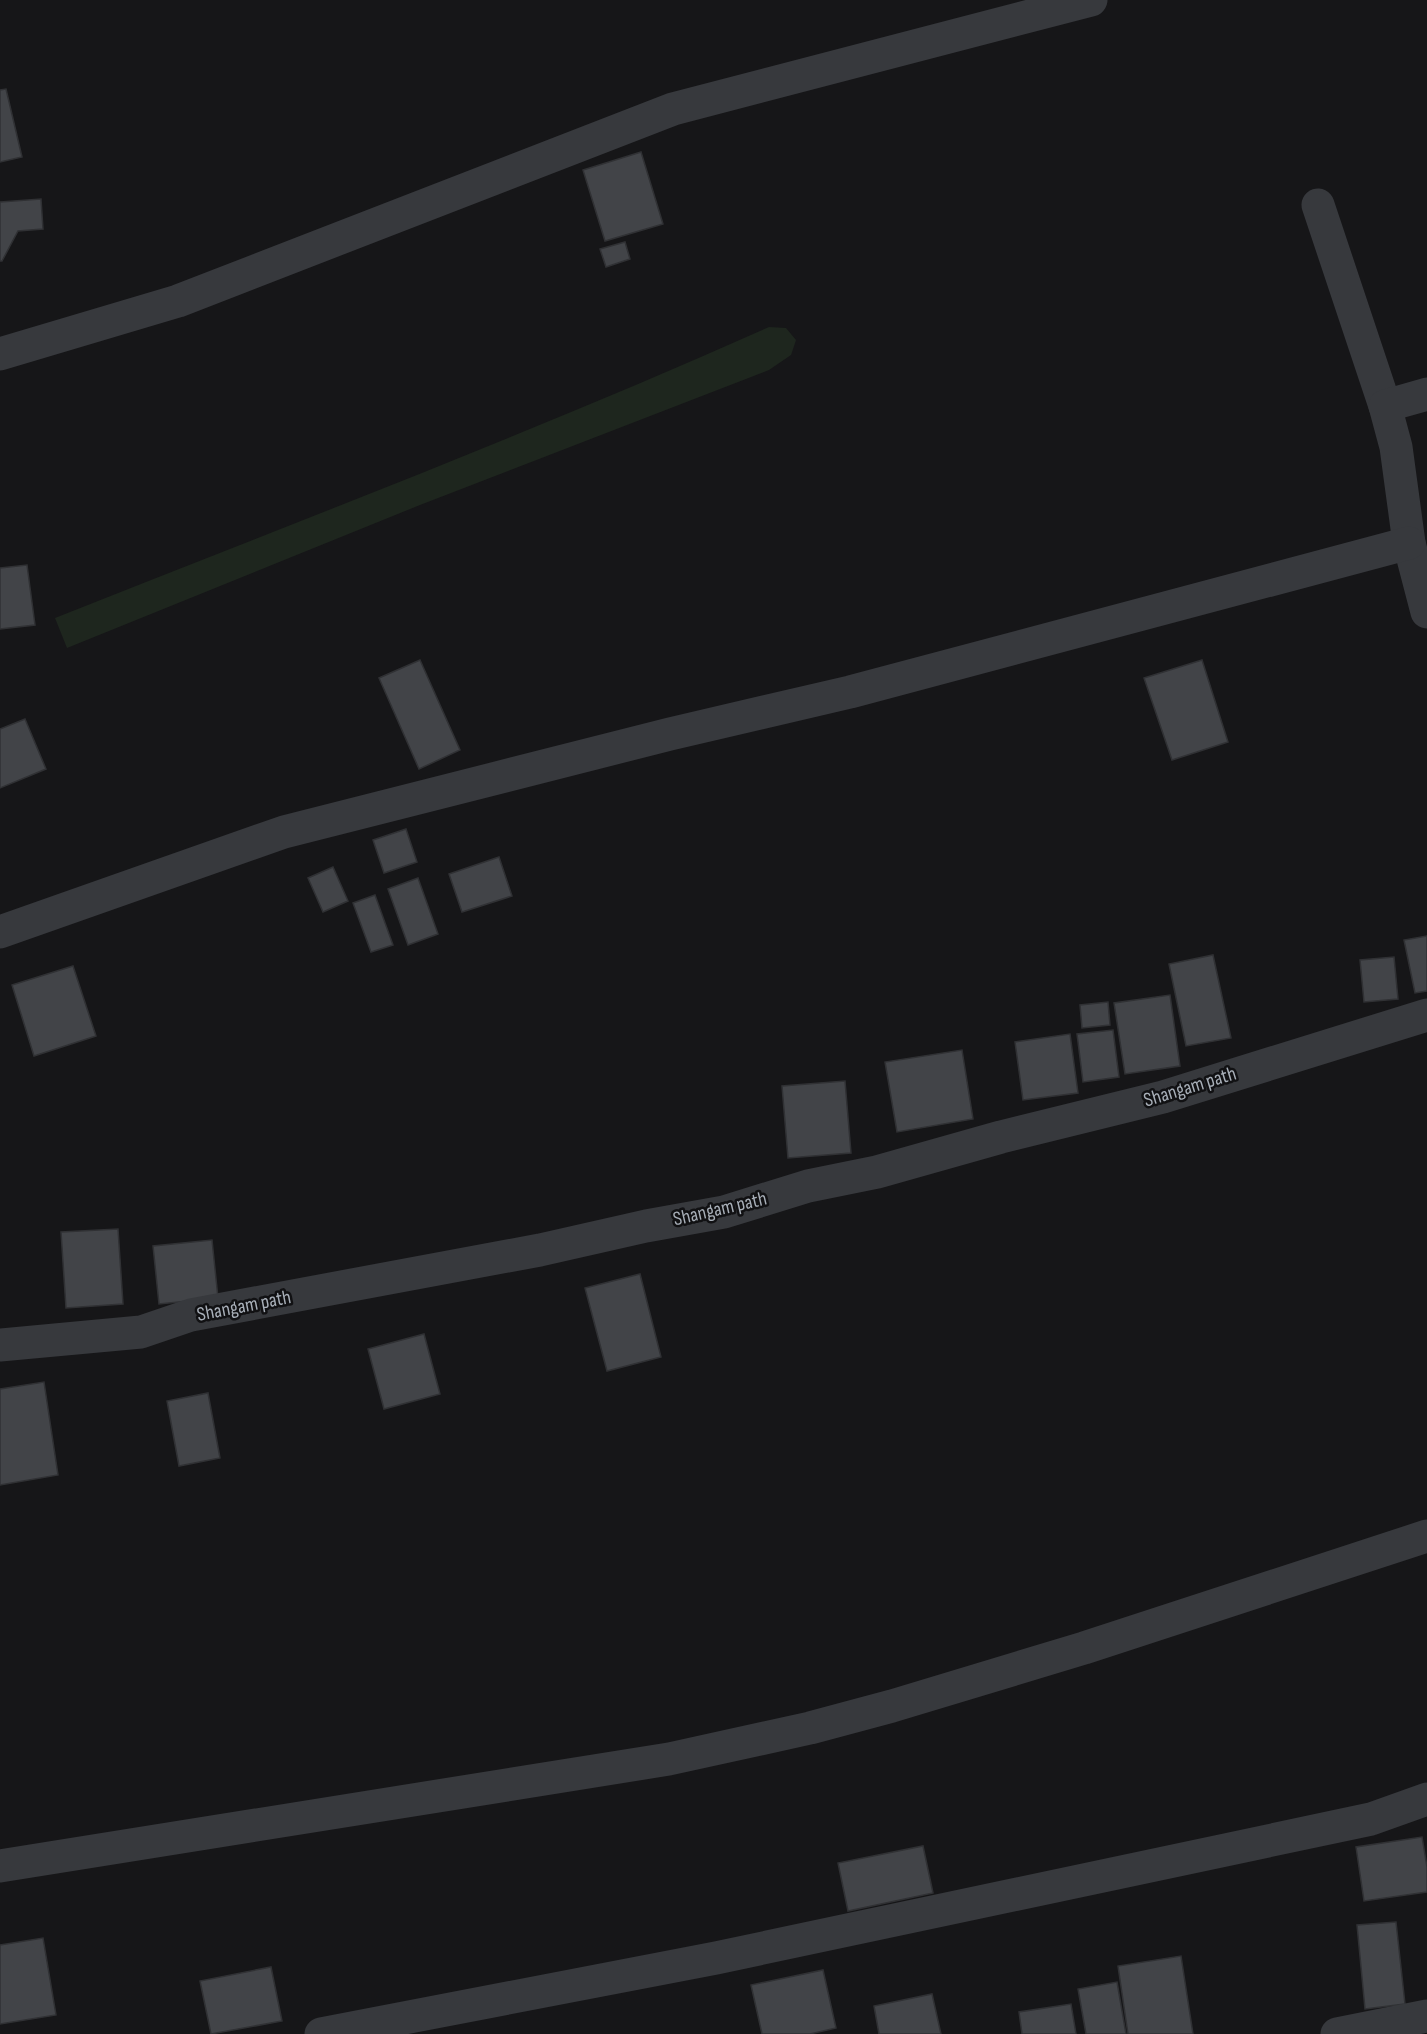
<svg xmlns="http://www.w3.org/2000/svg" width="1427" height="2034" font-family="'Sofia Sans Condensed',sans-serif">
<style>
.green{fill:#1e261e}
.building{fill:#424448;stroke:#303134;stroke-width:1.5}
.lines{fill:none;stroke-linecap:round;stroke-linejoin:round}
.minor{stroke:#37393d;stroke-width:33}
.labels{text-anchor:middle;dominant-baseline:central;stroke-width:5;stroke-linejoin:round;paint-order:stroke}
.street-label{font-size:20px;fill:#a8afb8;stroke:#111113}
</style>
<rect width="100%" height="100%" fill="#161618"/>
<!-- green -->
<path class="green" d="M 769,327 L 786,328 L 796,340 L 791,355 L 769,370 L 420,505 L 67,648 L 55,618 C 294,523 534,432 769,327 Z"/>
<!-- building -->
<g class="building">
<polygon points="6,89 22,157 0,162 0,90"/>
<polygon points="641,152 663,224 605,241 583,170"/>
<polygon points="41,199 43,229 18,231 2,261 0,261 0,202"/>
<polygon points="625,242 630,259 606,267 600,249"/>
<polygon points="27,565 35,625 0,629 0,568"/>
<polygon points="420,660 460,750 419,769 379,678"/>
<polygon points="1202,660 1228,742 1172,760 1144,678"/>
<polygon points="25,719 46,769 0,788 0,729"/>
<polygon points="406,829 417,862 384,873 373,840"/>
<polygon points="499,857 512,896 462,912 449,874"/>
<polygon points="333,867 348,901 323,912 308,878"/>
<polygon points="418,878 438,934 408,945 388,889"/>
<polygon points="375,895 393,945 371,952 353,903"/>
<polygon points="1427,936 1427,991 1415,993 1404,940"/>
<polygon points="1213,955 1231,1038 1186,1046 1169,964"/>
<polygon points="1394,957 1398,999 1364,1002 1360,960"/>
<polygon points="73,966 96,1036 34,1056 12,985"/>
<polygon points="1170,995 1180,1066 1125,1074 1114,1003"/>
<polygon points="1108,1002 1110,1025 1082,1028 1080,1005"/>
<polygon points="1113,1030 1119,1077 1083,1082 1077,1034"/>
<polygon points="1070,1034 1078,1093 1023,1100 1015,1042"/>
<polygon points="962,1050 973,1119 897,1132 885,1062"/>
<polygon points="845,1081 851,1153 788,1158 782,1086"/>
<polygon points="118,1229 123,1304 66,1308 61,1232"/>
<polygon points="212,1240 218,1298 159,1304 153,1246"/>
<polygon points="640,1274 661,1357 607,1371 585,1288"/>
<polygon points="424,1334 440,1394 384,1409 368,1349"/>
<polygon points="44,1382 58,1475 0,1485 0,1389"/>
<polygon points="208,1393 220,1458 179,1466 167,1401"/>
<polygon points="1422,1837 1427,1867 1427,1892 1364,1901 1356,1847"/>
<polygon points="923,1846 933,1893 848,1911 838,1863"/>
<polygon points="1396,1922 1405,2004 1365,2009 1357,1925"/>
<polygon points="43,1938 56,2015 0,2024 0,1945"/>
<polygon points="1181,1956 1193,2034 1128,2034 1118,1966"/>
<polygon points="271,1967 282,2021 211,2034 200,1981"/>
<polygon points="823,1970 836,2028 810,2034 762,2034 751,1985"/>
<polygon points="1117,1982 1126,2034 1086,2034 1078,1989"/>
<polygon points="932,1994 941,2034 879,2034 874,2006"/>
<polygon points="1071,2004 1076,2034 1022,2034 1019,2012"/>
</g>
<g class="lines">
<!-- minor -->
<g class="minor">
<polyline points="1318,205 1385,406"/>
<polyline points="0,354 178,301 673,109 1091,0"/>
<polyline points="1427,394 1385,406 1396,447 1409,543 1427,612"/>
<polyline points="0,932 284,832 670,734 850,692 1409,543"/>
<polyline points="0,1345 141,1332 191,1315 540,1250 646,1226 724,1212 808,1186 877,1172 1001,1137 1163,1097 1427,1015"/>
<polyline points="0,1866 669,1759 810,1728 892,1706 1084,1648 1427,1536"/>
<polyline points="321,2034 716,1958 1371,1819 1427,1799"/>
<polyline points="1337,2034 1427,2016"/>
</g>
</g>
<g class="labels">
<!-- street labels -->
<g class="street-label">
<text transform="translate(1190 1087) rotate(-17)">Shangam path</text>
<text transform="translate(720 1209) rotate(-13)">Shangam path</text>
<text transform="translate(244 1306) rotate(-11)">Shangam path</text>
</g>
</g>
</svg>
